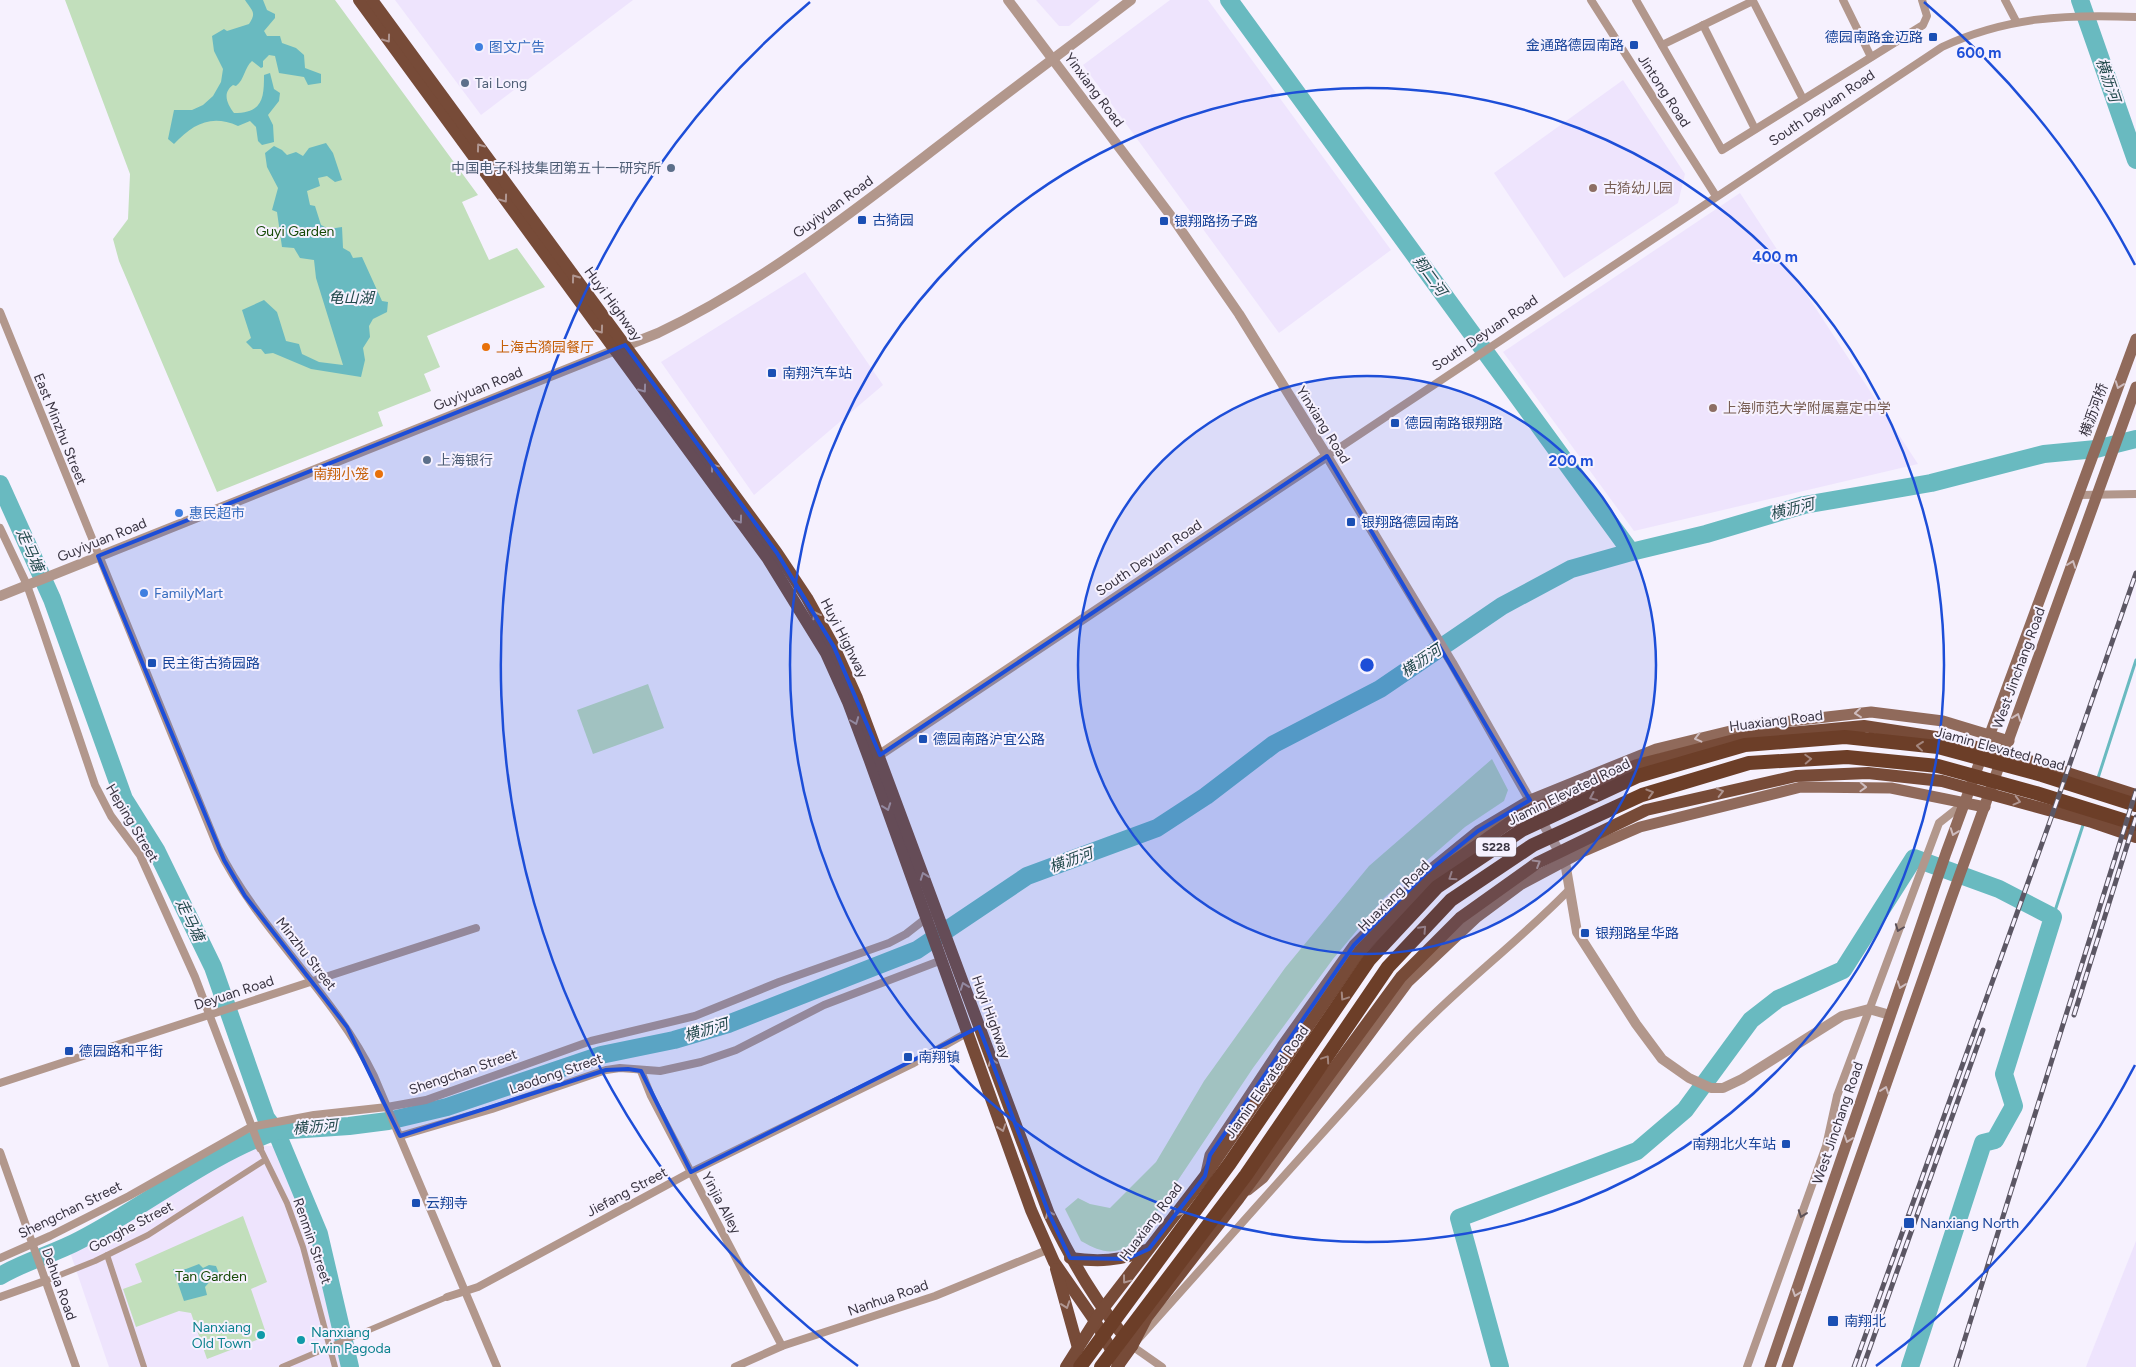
<svg xmlns="http://www.w3.org/2000/svg" width="2136" height="1367" font-family="Figtree,'Noto Sans SC',sans-serif">
<style>
.built{fill:#eee4fd}
.green{fill:#c2dfbc}
.water{fill:#69bac0}
.lines{fill:none;stroke-linecap:round;stroke-linejoin:round}
.stream{stroke:#69bac0;stroke-width:3}
.river{stroke:#69bac0;stroke-width:18}
.pedestrian{stroke:#b2978c;stroke-width:6}
.minor{stroke:#b2978c;stroke-width:8}
.tertiary{stroke:#b2978c;stroke-width:10}
.secondary{stroke:#906a5b;stroke-width:11}
.primary{stroke:#774b38;stroke-width:12}
.trunk{stroke:#6c3e28;stroke-width:14}
.rail-casing{stroke:#5c5764;stroke-width:5}
.rail{stroke:#f6f1fe;stroke-width:3;stroke-dasharray:9;stroke-linecap:butt}
.oneway{stroke:#b09691}
.oneway2{stroke:#cdbbbd}
.oneway3{stroke:#a3867e}
.oneway4{stroke:#5d5157}
.marked{fill:#1d4ed8;fill-opacity:0.2;stroke:#1d4ed8;stroke-width:4;stroke-linejoin:round}
.ring{fill:none;stroke:#1d4ed8;stroke-width:2.5}
.transit-dot{fill:#1a4fb4;stroke:#f6f1fe;stroke-width:2}
.shop-dot{fill:#3f7fe0;stroke:#f6f1fe;stroke-width:2}
.service-dot{fill:#5c6f8a;stroke:#f6f1fe;stroke-width:2}
.education-dot{fill:#8d6e63;stroke:#f6f1fe;stroke-width:2}
.food-dot{fill:#e8710a;stroke:#f6f1fe;stroke-width:2}
.culture-dot{fill:#0f9aa8;stroke:#f6f1fe;stroke-width:2}
.labels{text-anchor:middle;dominant-baseline:central;stroke-width:4;stroke-linejoin:round;paint-order:stroke}
.shield{fill:#f6f1fe;stroke:#716c79;stroke-width:1}
.shield-label{font-size:12px;font-weight:bold;fill:#383340}
.transit-label{font-size:14px;fill:#164399;stroke:#f6f1fe;text-anchor:start}
.shop-label{font-size:14px;fill:#366cbe;stroke:#f6f1fe;text-anchor:start}
.service-label{font-size:14px;fill:#4e5e75;stroke:#f6f1fe;text-anchor:start}
.street-label{font-size:14px;fill:#383340;stroke:#f6f1fe}
.education-label{font-size:14px;fill:#785e54;stroke:#f6f1fe;text-anchor:start}
.park-label{font-size:14px;fill:#154906;stroke:#f6f1fe}
.food-label{font-size:14px;fill:#c56008;stroke:#f6f1fe;text-anchor:start}
.culture-label{font-size:14px;fill:#0d838f;stroke:#f6f1fe;text-anchor:end}
.water-label{font-size:15px;font-style:italic;fill:#22494c;stroke:#f6f1fe}
.centre{fill:#1d4ed8;stroke:#f6f1fe;stroke-width:2.5}
.ring-label{font-size:15px;text-anchor:middle;font-weight:bold;fill:#1d4ed8;stroke:#f6f1fe;stroke-width:4;stroke-linejoin:round;paint-order:stroke}
</style>
<rect width="100%" height="100%" fill="#f6f1fe"/>
<!-- built -->
<g class="built">
<polygon points="395,0 633,0 481,115"/>
<polygon points="1036,0 1100,0 1069,26 1059,26"/>
<polygon points="1170,0 1208,0 1391,250 1279,333 1083,65"/>
<polygon points="1623,80 1685,174 1678,203 1564,278 1494,173"/>
<polygon points="1740,193 1918,464 1634,531 1503,352"/>
<polygon points="805,272 883,385 754,495 661,362"/>
<polygon points="254,1146 276,1146 305,1181 344,1367 109,1367 70,1252"/>
<polygon points="2136,1241 2136,1367 2086,1367 2089,1359"/>
</g>
<!-- green -->
<g class="green">
<polygon points="65,0 335,0 478,195 462,202 489,260 517,248 545,287 427,336 440,367 424,374 431,391 378,412 383,426 217,492 119,261 113,239 128,219 130,174"/>
<polygon points="648,684 664,728 593,754 577,710"/>
<path d="M 1492,759 L 1508,790 L 1504,801 L 1465,827 L 1384,898 L 1333,959 L 1253,1068 L 1138,1240 C 1116,1256 1104,1254 1081,1241 L 1065,1209 L 1078,1198 L 1090,1204 L 1110,1208 L 1156,1162 L 1204,1081 L 1285,968 L 1369,866 Z"/>
<polygon points="243,1216 267,1282 251,1289 267,1336 207,1359 191,1313 179,1311 136,1327 123,1289 142,1282 135,1264"/>
</g>
<!-- water -->
<g class="water">
<path d="M 245,0 L 263,0 L 267,10 L 275,14 L 275,18 L 264,31 L 267,36 L 280,36 L 282,43 L 296,48 L 304,55 L 305,68 L 321,74 L 321,83 L 308,85 L 304,77 L 279,73 L 275,56 L 269,55 L 263,61 L 263,67 L 261,68 L 252,61 C 244,68 245,79 236,86 L 233,85 C 222,93 227,104 234,113 C 263,113 264,98 264,75 L 270,73 L 274,89 L 280,93 L 279,101 L 268,115 L 273,125 L 274,142 L 262,145 L 258,141 L 256,127 L 250,121 L 238,126 C 211,114 193,124 174,144 L 168,139 L 174,110 L 192,110 L 203,105 L 213,96 L 221,82 L 223,69 L 214,51 L 212,36 L 224,29 L 227,31 L 249,24 C 257,12 252,11 245,0 Z"/>
<polygon points="326,143 333,153 342,180 335,182 327,176 318,178 320,186 307,191 310,205 315,206 321,225 329,229 342,227 343,248 350,252 353,258 362,257 382,301 388,302 387,312 373,319 369,326 370,337 363,348 365,360 361,377 311,369 273,353 265,354 261,349 253,349 246,342 251,338 242,310 264,300 277,312 286,341 299,344 302,354 319,362 343,365 316,278 314,260 300,258 294,248 282,247 277,212 272,210 278,188 267,167 265,153 274,146 282,150 287,155 296,152 303,156 309,148"/>
<polygon points="199,1264 203,1268 209,1265 216,1266 220,1276 212,1279 205,1287 207,1295 184,1301 173,1269 186,1269"/>
</g>
<g class="lines">
<!-- stream -->
<g class="stream">
<polyline points="2098,778 2136,660"/>
<polyline points="2053,917 2084,822"/>
</g>
<!-- river -->
<g class="river">
<polyline points="1229,0 1631,552"/>
<polyline points="2080,0 2136,160"/>
<polyline points="0,484 52,599 124,799 156,850 213,967 266,1118 276,1131 319,1234 350,1367"/>
<path d="M 0,1276 C 25,1261 54,1254 80,1240 C 146,1206 206,1156 276,1131 L 349,1126 L 388,1121 L 447,1107 L 601,1055 L 674,1040 L 728,1024 L 917,950 L 1027,876 L 1157,828 L 1206,796 L 1274,744 L 1380,689 L 1502,606 L 1571,569 L 1631,552 L 1706,534 L 1804,505 L 1931,483 L 2044,454 L 2096,449 L 2136,439"/>
<polyline points="1500,1367 1459,1218 1637,1151 1685,1110 1751,1020 1778,999 1843,970 1914,858 1999,889 2053,917 2004,1074 2014,1106 1995,1140 1983,1143 1910,1367"/>
</g>
<!-- pedestrian -->
<g class="pedestrian">
<polyline points="260,1148 287,1203 303,1247 335,1367"/>
<polyline points="107,1255 144,1367"/>
<polyline points="45,1281 95,1261 148,1235 265,1160"/>
<polyline points="282,1367 447,1297"/>
</g>
<!-- minor -->
<g class="minor">
<polyline points="1591,0 1716,196"/>
<polyline points="1636,0 1722,150 1923,25 1927,16 1922,0"/>
<polyline points="1843,0 1871,57"/>
<polyline points="2005,0 2016,21"/>
<polyline points="1703,25 1755,129"/>
<polyline points="1662,45 1753,1 1803,99"/>
<path d="M 0,312 L 218,848 C 259,931 333,992 374,1076 L 497,1367"/>
<path d="M 1327,456 L 1942,47 C 2006,17 2066,14 2136,17"/>
<polyline points="2080,495 2136,494"/>
<polyline points="0,528 27,585 41,625 95,785 111,816 140,855 195,977 260,1148"/>
<polyline points="641,1071 651,1096 782,1346"/>
<polyline points="0,1083 476,928"/>
<polyline points="400,1136 492,1109 606,1070 620,1068 660,1071 701,1062 736,1050 824,1005 942,960"/>
<polyline points="0,1152 76,1367"/>
<polyline points="0,1258 50,1236 129,1196 251,1127 314,1115 387,1107 426,1100 591,1041 695,1016 779,982 889,943 906,934 929,916"/>
<polyline points="0,1297 45,1281"/>
<polyline points="447,1297 478,1287 691,1172 912,1064 970,1031"/>
<polyline points="735,1367 782,1346 935,1296 1047,1250"/>
<path d="M 1162,1367 L 1132,1346 C 1224,1244 1314,1140 1408,1040 C 1458,987 1517,943 1568,891"/>
<polyline points="1747,1367 1826,1146 1837,1096 1939,823 1963,804"/>
</g>
<!-- tertiary -->
<g class="tertiary">
<polyline points="1008,0 1174,220 1239,314 1327,456 1452,663 1565,862 1577,932 1636,1024 1662,1059 1689,1078 1711,1088 1723,1088 1742,1079 1842,1016 1869,1009 1890,1015"/>
<path d="M 0,596 L 658,333 C 761,284 851,213 941,144 C 1004,95 1068,48 1131,0"/>
<polyline points="872,760 1327,456"/>
</g>
<!-- secondary -->
<g class="secondary">
<polyline points="1206,1173 1210,1155 1282,1046 1354,945 1425,874 1478,831 1530,800 1656,749 1755,725 1871,712 1943,721 2009,741"/>
<polyline points="1248,1190 1263,1178 1408,982 1477,917 1520,885 1582,852 1640,827 1801,787 1891,788 1985,807"/>
<polyline points="1770,1367 1946,853 2136,339"/>
<polyline points="1787,1367 1951,899 2136,387"/>
</g>
<!-- primary -->
<g class="primary">
<polyline points="359,0 768,559 826,653 848,702 870,761 1031,1210 1054,1262 1095,1321 1119,1364"/>
<path d="M 372,0 L 777,553 L 807,598 L 834,647 L 857,698 L 1049,1214 C 1074,1265 1096,1303 1132,1346"/>
<path d="M 1070,1258 C 1098,1262 1121,1261 1146,1250"/>
<polyline points="1056,1269 1078,1348"/>
<polyline points="1066,1367 1102,1310 1205,1176 1360,951 1430,878 1522,814 1637,765 1746,737 1864,726 1942,738 2033,762 2136,795"/>
<polyline points="1117,1367 1132,1346 1147,1317 1239,1198 1401,977 1460,918 1537,863 1646,810 1796,776 1868,773 1942,781 2092,822 2136,837"/>
</g>
<!-- trunk -->
<g class="trunk">
<polyline points="1080,1367 1230,1163 1369,960 1437,887 1522,830 1638,776 1745,745 1845,737 1938,747 2042,775 2136,805"/>
<polyline points="1101,1367 1246,1175 1388,967 1451,900 1533,845 1642,795 1749,763 1847,757 1938,766 2036,793 2136,824"/>
</g>
<!-- rail casing -->
<g class="rail-casing">
<g id="rail">
<polyline points="2074,1015 2136,817"/>
<polyline points="1854,1367 2049,824 2136,573"/>
<polyline points="1863,1367 1983,1030"/>
<polyline points="1956,1367 2136,791"/>
</g>
</g>
<!-- rail -->
<use href="#rail" class="rail"/>
</g>
<!-- one-way arrows -->
<defs><path id="oneway-chevron" d="M-2-3.5L2.5 0L-2 3.5" fill="none" stroke-width="1.6" stroke-linecap="round" stroke-linejoin="round" transform="scale(1.25)"/></defs>
<g class="oneway">
<use href="#oneway-chevron" transform="translate(387 39) rotate(54)"/>
<use href="#oneway-chevron" transform="translate(480 147) rotate(-126)"/>
<use href="#oneway-chevron" transform="translate(504 199) rotate(54)"/>
<use href="#oneway-chevron" transform="translate(575 278) rotate(-126)"/>
<use href="#oneway-chevron" transform="translate(600 330) rotate(54)"/>
<use href="#oneway-chevron" transform="translate(643 389) rotate(54)"/>
<use href="#oneway-chevron" transform="translate(714 467) rotate(-127)"/>
<use href="#oneway-chevron" transform="translate(739 520) rotate(54)"/>
<use href="#oneway-chevron" transform="translate(816 615) rotate(-119)"/>
<use href="#oneway-chevron" transform="translate(855 721) rotate(69)"/>
<use href="#oneway-chevron" transform="translate(1720 792) rotate(-14)"/>
<use href="#oneway-chevron" transform="translate(2017 801) rotate(15)"/>
<use href="#oneway-chevron" transform="translate(887 807) rotate(70)"/>
<use href="#oneway-chevron" transform="translate(1537 863) rotate(-31)"/>
<use href="#oneway-chevron" transform="translate(924 876) rotate(-110)"/>
<use href="#oneway-chevron" transform="translate(964 986) rotate(-110)"/>
<use href="#oneway-chevron" transform="translate(992 1062) rotate(-110)"/>
<use href="#oneway-chevron" transform="translate(1002 1128) rotate(71)"/>
<use href="#oneway-chevron" transform="translate(1177 1213) rotate(127)"/>
<use href="#oneway-chevron" transform="translate(1049 1214) rotate(-114)"/>
<use href="#oneway-chevron" transform="translate(1126 1280) rotate(127)"/>
<use href="#oneway-chevron" transform="translate(1066 1305) rotate(71)"/>
</g>
<g class="oneway2">
<use href="#oneway-chevron" transform="translate(2119 385) rotate(110)"/>
<use href="#oneway-chevron" transform="translate(2072 564) rotate(-70)"/>
<use href="#oneway-chevron" transform="translate(1858 713) rotate(174)"/>
<use href="#oneway-chevron" transform="translate(2017 717) rotate(-70)"/>
<use href="#oneway-chevron" transform="translate(1698 738) rotate(166)"/>
<use href="#oneway-chevron" transform="translate(1863 787) rotate(2)"/>
<use href="#oneway-chevron" transform="translate(1954 832) rotate(110)"/>
<use href="#oneway-chevron" transform="translate(1901 985) rotate(109)"/>
<use href="#oneway-chevron" transform="translate(1885 1090) rotate(-71)"/>
<use href="#oneway-chevron" transform="translate(1848 1139) rotate(109)"/>
<use href="#oneway-chevron" transform="translate(1796 1293) rotate(109)"/>
</g>
<g class="oneway3">
<use href="#oneway-chevron" transform="translate(1920 746) rotate(-174)"/>
<use href="#oneway-chevron" transform="translate(1808 759) rotate(-3)"/>
<use href="#oneway-chevron" transform="translate(1650 793) rotate(-17)"/>
<use href="#oneway-chevron" transform="translate(1593 797) rotate(155)"/>
<use href="#oneway-chevron" transform="translate(1452 877) rotate(146)"/>
<use href="#oneway-chevron" transform="translate(1423 929) rotate(-47)"/>
<use href="#oneway-chevron" transform="translate(1344 997) rotate(124)"/>
<use href="#oneway-chevron" transform="translate(1326 1059) rotate(-56)"/>
</g>
<g class="oneway4">
<use href="#oneway-chevron" transform="translate(1899 928) rotate(111)"/>
<use href="#oneway-chevron" transform="translate(1802 1214) rotate(110)"/>
</g>
<!-- marked area -->
<path class="marked" d="M 625,345 L 777,553 L 834,647 L 880,755 L 1327,456 L 1530,800 L 1478,831 L 1425,874 L 1354,945 L 1210,1155 L 1205,1176 L 1149,1249 L 1127,1259 L 1070,1258 L 1049,1214 L 979,1027 L 691,1172 L 641,1071 L 628,1069 L 606,1070 L 400,1136 L 347,1027 L 245,896 L 224,860 L 98,556 Z"/>
<!-- distance rings -->
<circle cx="1367" cy="665" r="289" fill="#1d4ed8" fill-opacity=".12"/>
<g class="ring">
<circle cx="1367" cy="665" r="289"/>
<circle cx="1367" cy="665" r="577"/>
<path d="M2135 1065A866 866 0 0 1 1876 1366M858 1366A866 866 0 0 1 810 2M1924 2A866 866 0 0 1 2135 265"/>
</g>
<!-- markers -->
<g class="transit-dot">
<rect x="1928" y="32" width="10" height="10" rx="2.5"/>
<rect x="1629" y="40" width="10" height="10" rx="2.5"/>
<rect x="857" y="215" width="10" height="10" rx="2.5"/>
<rect x="1159" y="216" width="10" height="10" rx="2.5"/>
<rect x="767" y="368" width="10" height="10" rx="2.5"/>
<rect x="1390" y="418" width="10" height="10" rx="2.5"/>
<rect x="1346" y="517" width="10" height="10" rx="2.5"/>
<rect x="147" y="658" width="10" height="10" rx="2.5"/>
<rect x="918" y="734" width="10" height="10" rx="2.5"/>
<rect x="1580" y="928" width="10" height="10" rx="2.5"/>
<rect x="64" y="1046" width="10" height="10" rx="2.5"/>
<rect x="903" y="1052" width="10" height="10" rx="2.5"/>
<rect x="1781" y="1139" width="10" height="10" rx="2.5"/>
<rect x="411" y="1198" width="10" height="10" rx="2.5"/>
<rect x="1903" y="1217" width="12" height="12" rx="2.5"/>
<rect x="1827" y="1315" width="12" height="12" rx="2.5"/>
</g>
<g class="shop-dot">
<circle cx="479" cy="47" r="5"/>
<circle cx="179" cy="513" r="5"/>
<circle cx="144" cy="593" r="5"/>
</g>
<g class="service-dot">
<circle cx="465" cy="83" r="5"/>
<circle cx="671" cy="168" r="5"/>
<circle cx="427" cy="460" r="5"/>
</g>
<g class="education-dot">
<circle cx="1593" cy="188" r="5"/>
<circle cx="1713" cy="408" r="5"/>
</g>
<g class="food-dot">
<circle cx="486" cy="347" r="5"/>
<circle cx="379" cy="474" r="5"/>
</g>
<g class="culture-dot">
<circle cx="261" cy="1335" r="5"/>
<circle cx="301" cy="1340" r="5"/>
</g>
<g class="labels">
<!-- shield labels -->
<rect class="shield" x="1476" y="837.5" width="40" height="19" rx="4"/>
<g class="shield-label">
<text x="1496" y="847">S228</text>
</g>
<!-- transit labels -->
<g class="transit-label">
<text x="1923" y="37" text-anchor="end">德园南路金迈路</text>
<text x="1624" y="45" text-anchor="end">金通路德园南路</text>
<text x="872" y="220">古猗园</text>
<text x="1174" y="221">银翔路扬子路</text>
<text x="782" y="373">南翔汽车站</text>
<text x="1405" y="423">德园南路银翔路</text>
<text x="1361" y="522">银翔路德园南路</text>
<text x="162" y="663">民主街古猗园路</text>
<text x="933" y="739">德园南路沪宜公路</text>
<text x="1595" y="933">银翔路星华路</text>
<text x="79" y="1051">德园路和平街</text>
<text x="918" y="1057">南翔镇</text>
<text x="1776" y="1144" text-anchor="end">南翔北火车站</text>
<text x="426" y="1203">云翔寺</text>
<text x="1920" y="1223">Nanxiang North</text>
<text x="1844" y="1321">南翔北</text>
</g>
<!-- shop labels -->
<g class="shop-label">
<text x="489" y="47">图文广告</text>
<text x="189" y="513">惠民超市</text>
<text x="154" y="593">FamilyMart</text>
</g>
<!-- service labels -->
<g class="service-label">
<text x="475" y="83">Tai Long</text>
<text x="661" y="168" text-anchor="end">中国电子科技集团第五十一研究所</text>
<text x="437" y="460">上海银行</text>
</g>
<!-- street labels -->
<g class="street-label">
<text transform="translate(1094 90) rotate(53)">Yinxiang Road</text>
<text transform="translate(1664 91) rotate(57)">Jintong Road</text>
<text transform="translate(1822 108) rotate(-34)">South Deyuan Road</text>
<text transform="translate(833 207) rotate(-36)">Guyiyuan Road</text>
<text transform="translate(613 304) rotate(54)">Huyi Highway</text>
<text transform="translate(1485 333) rotate(-34)">South Deyuan Road</text>
<text transform="translate(478 389) rotate(-22)">Guyiyuan Road</text>
<text transform="translate(2094 410) rotate(-70)">横沥河桥</text>
<text transform="translate(1323 425) rotate(58)">Yinxiang Road</text>
<text transform="translate(60 429) rotate(68)">East Minzhu Street</text>
<text transform="translate(102 540) rotate(-22)">Guyiyuan Road</text>
<text transform="translate(1149 558) rotate(-34)">South Deyuan Road</text>
<text transform="translate(844 638) rotate(63)">Huyi Highway</text>
<text transform="translate(2019 668) rotate(-70)">West Jinchang Road</text>
<text transform="translate(1776 721) rotate(-7)">Huaxiang Road</text>
<text transform="translate(2000 749) rotate(15)">Jiamin Elevated Road</text>
<text transform="translate(1569 792) rotate(-26)">Jiamin Elevated Road</text>
<text transform="translate(132 823) rotate(59)">Heping Street</text>
<text transform="translate(1394 896) rotate(-45)">Huaxiang Road</text>
<text transform="translate(306 954) rotate(52)">Minzhu Street</text>
<text transform="translate(234 993) rotate(-18)">Deyuan Road</text>
<text transform="translate(991 1017) rotate(70)">Huyi Highway</text>
<text transform="translate(463 1072) rotate(-19)">Shengchan Street</text>
<text transform="translate(556 1074) rotate(-19)">Laodong Street</text>
<text transform="translate(1267 1082) rotate(-55)">Jiamin Elevated Road</text>
<text transform="translate(1838 1123) rotate(-71)">West Jinchang Road</text>
<text transform="translate(627 1192) rotate(-28)">Jiefang Street</text>
<text transform="translate(721 1203) rotate(62)">Yinjia Alley</text>
<text transform="translate(70 1210) rotate(-26)">Shengchan Street</text>
<text transform="translate(1151 1222) rotate(-53)">Huaxiang Road</text>
<text transform="translate(131 1227) rotate(-28)">Gonghe Street</text>
<text transform="translate(312 1241) rotate(71)">Renmin Street</text>
<text transform="translate(59 1284) rotate(70)">Dehua Road</text>
<text transform="translate(888 1298) rotate(-19)">Nanhua Road</text>
</g>
<!-- education labels -->
<g class="education-label">
<text x="1603" y="188">古猗幼儿园</text>
<text x="1723" y="408">上海师范大学附属嘉定中学</text>
</g>
<!-- park labels -->
<g class="park-label">
<text x="295" y="231">Guyi Garden</text>
<text x="211" y="1276">Tan Garden</text>
</g>
<!-- food labels -->
<g class="food-label">
<text x="496" y="347">上海古漪园餐厅</text>
<text x="369" y="474" text-anchor="end">南翔小笼</text>
</g>
<!-- culture labels -->
<g class="culture-label">
<text x="251" y="1327">Nanxiang<tspan x="251" dy="16">Old Town</tspan></text>
<text x="311" y="1332" text-anchor="start">Nanxiang<tspan x="311" dy="16">Twin Pagoda</tspan></text>
</g>
<!-- water labels -->
<g class="water-label">
<text transform="translate(2108 80) rotate(71)">横沥河</text>
<text transform="translate(1430 276) rotate(54)">翔二河</text>
<text x="351" y="298">龟山湖</text>
<text transform="translate(1792 509) rotate(-14)">横沥河</text>
<text transform="translate(30 550) rotate(66)">走马塘</text>
<text transform="translate(1421 661) rotate(-34)">横沥河</text>
<text transform="translate(1071 860) rotate(-20)">横沥河</text>
<text transform="translate(190 920) rotate(64)">走马塘</text>
<text transform="translate(706 1030) rotate(-17)">横沥河</text>
<text transform="translate(315 1127) rotate(-5)">横沥河</text>
</g>
</g>
<circle cx="1367" cy="665" r="8" class="centre"/>
<g class="ring-label">
<text x="1979" y="58">600 m</text>
<text x="1775" y="262">400 m</text>
<text x="1571" y="466">200 m</text>
</g>
</svg>
